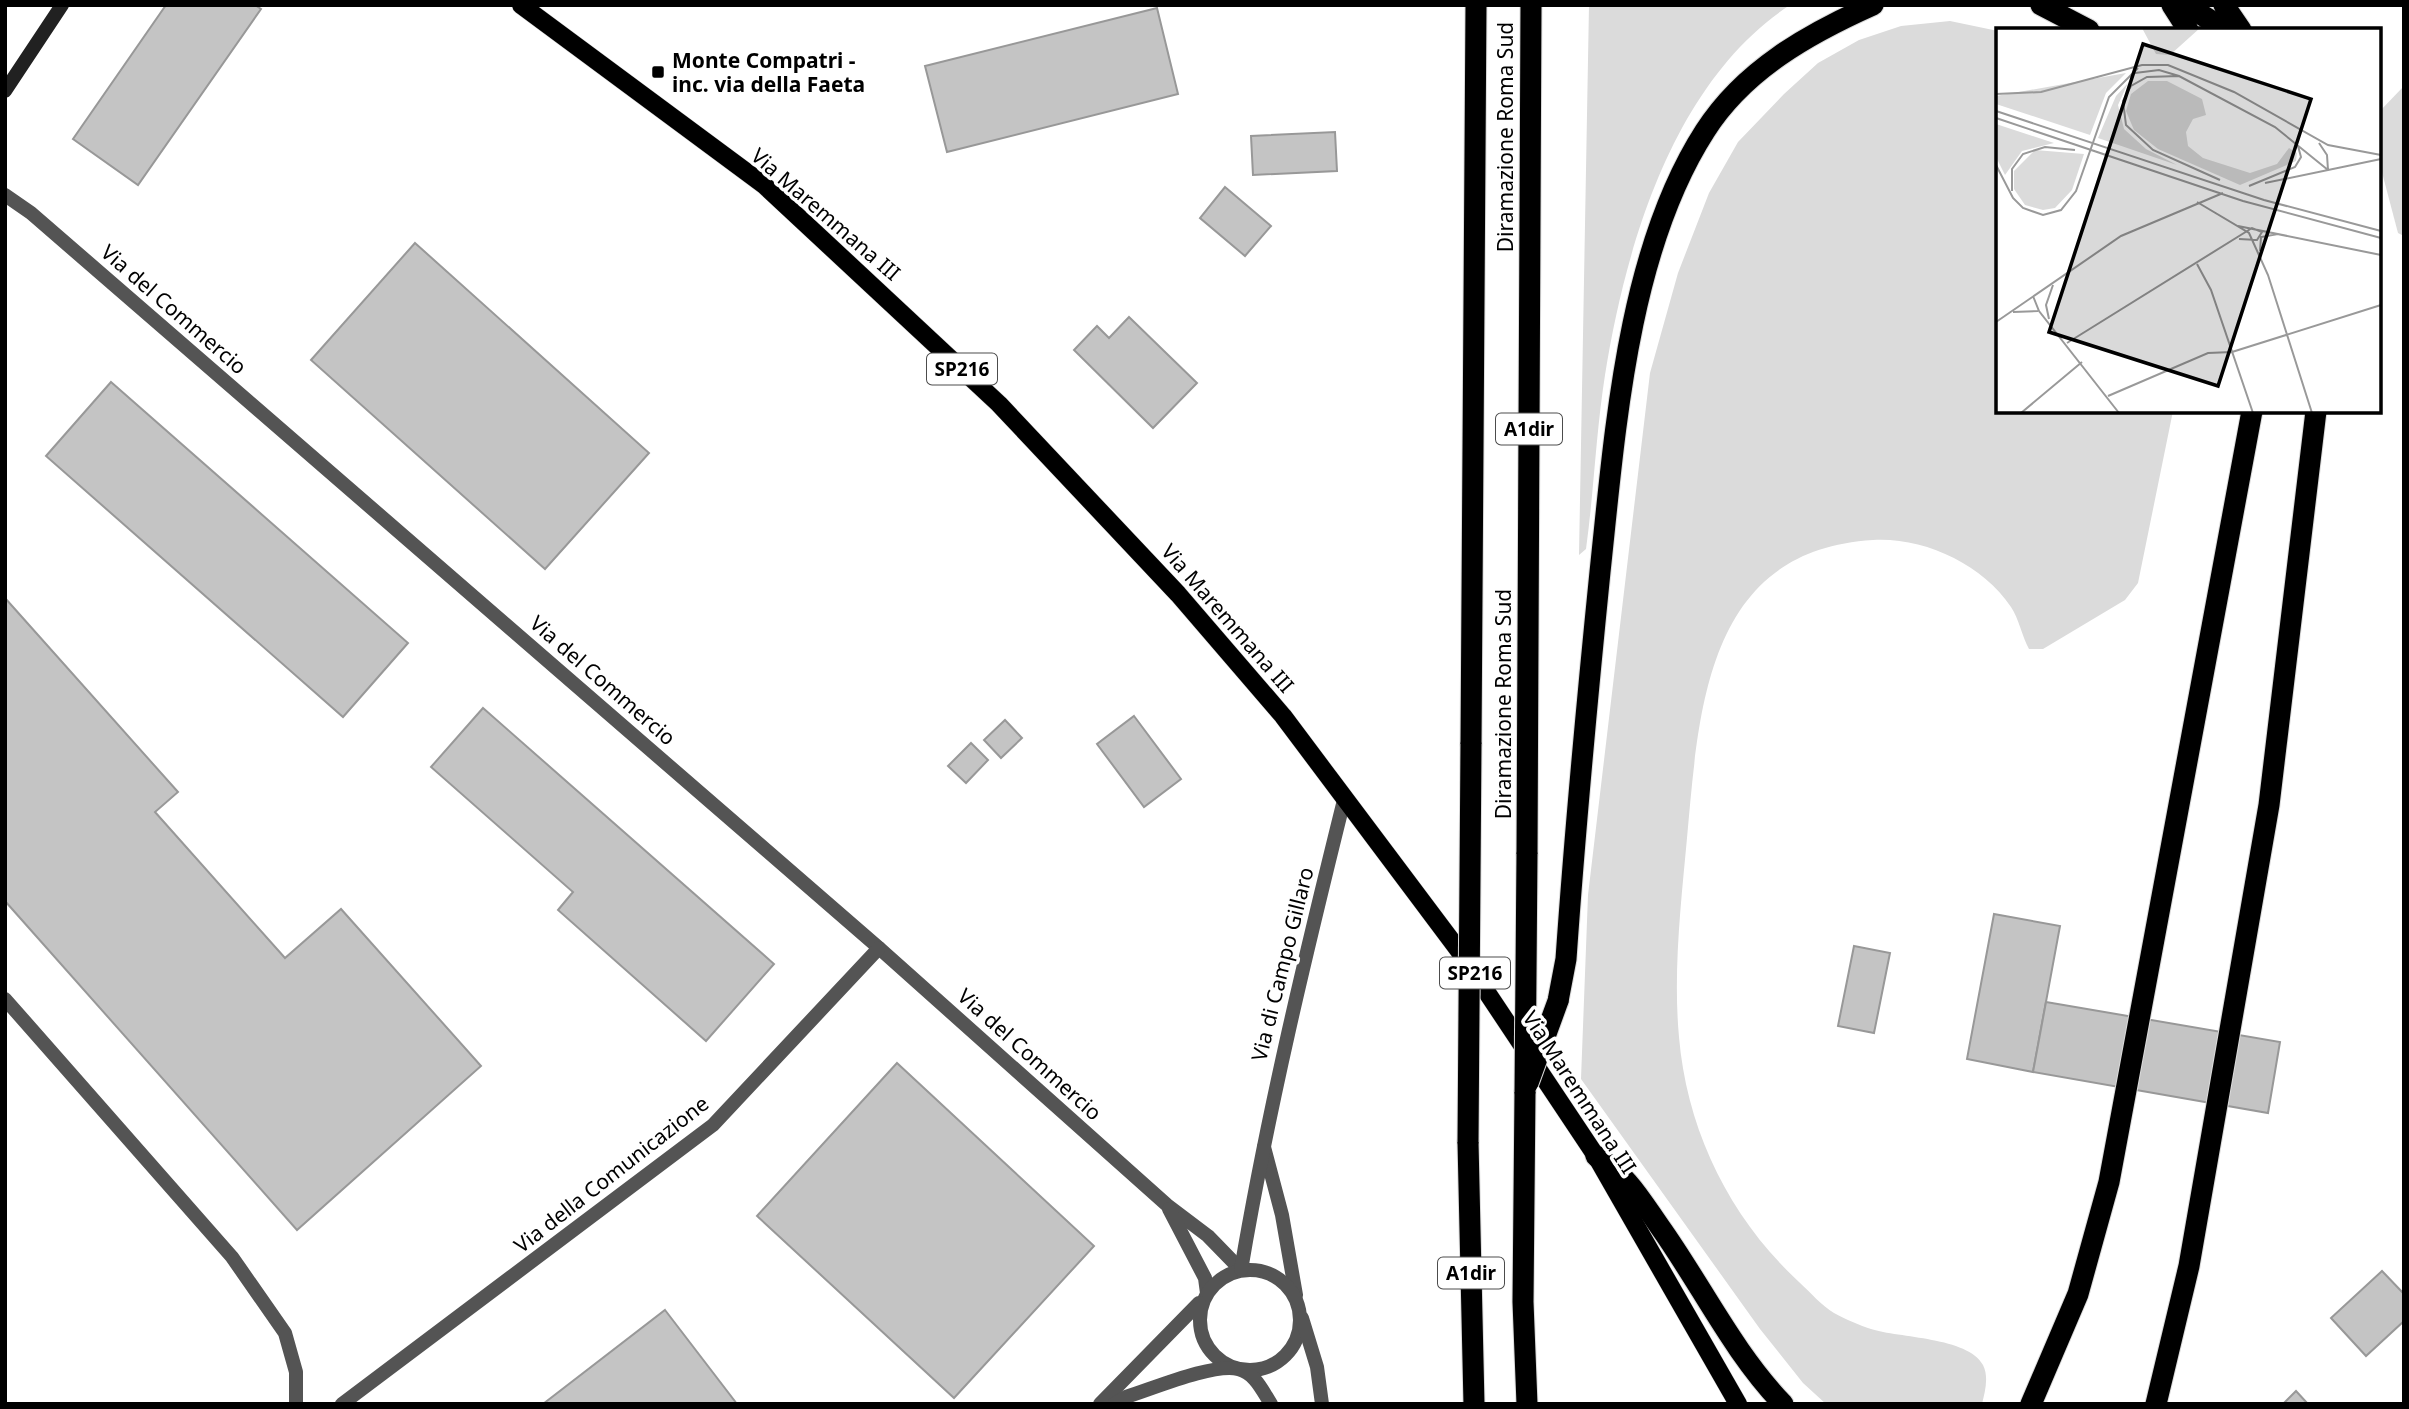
<svg xmlns="http://www.w3.org/2000/svg" width="2409" height="1409" font-family="'Noto Sans',sans-serif">
<style>
.green{fill:#dbdbdb}
.building{fill:#c4c4c4;stroke:#989898;stroke-width:2}
.lines{fill:none;stroke-linecap:round;stroke-linejoin:round}
.primary-casing{stroke:#dbdbdb;stroke-width:19}
.highway-casing{stroke:#dbdbdb;stroke-width:23}
.street{stroke:#545454;stroke-width:14}
.secondary{stroke:#212121;stroke-width:14}
.primary{stroke:#000;stroke-width:18}
.highway{stroke:#000;stroke-width:21}
.highway-bridge-casing{stroke:#dbdbdb;stroke-width:23;stroke-linecap:butt}
.highway-bridge{stroke:#000;stroke-width:21}
.poi-dot{fill:#000;stroke:#fff;stroke-width:2.5}
.labels{text-anchor:middle;dominant-baseline:central;stroke-width:7;stroke-linejoin:round;paint-order:stroke}
.shield{fill:#fff;stroke:#4c4c4c;stroke-width:2}
.shield-label{font-size:19px;font-weight:bold;fill:#000}
.poi-label{font-size:21px;font-weight:bold;fill:#000;stroke:#fff;text-anchor:start}
.street-label{font-size:21px;fill:#000;stroke:#fff}
.inset-road{fill:none;stroke:#999;stroke-width:2}
.view{fill:#000;fill-opacity:0.15;stroke:#000;stroke-width:3.5}
.inset-edge{fill:none;stroke:#000;stroke-width:3.5}
</style>
<rect width="100%" height="100%" fill="#fff"/>
<!-- green -->
<g class="green">
<path d="M 1589,5 L 1790,5 C 1674,81 1626,244 1605,375 C 1596,432 1594,491 1586,549 L 1579,555 Z"/>
<path d="M 1950,21 L 1998,31 L 1998,411 L 2173,411 L 2138,583 L 2125,600 L 2043,649 L 2029,649 C 2022,636 2019,619 2011,607 C 1982,564 1924,537 1873,540 C 1706,550 1699,709 1687,838 C 1681,903 1673,972 1679,1037 C 1687,1131 1730,1218 1799,1282 C 1810,1292 1822,1306 1834,1313 C 1845,1319 1859,1325 1871,1329 C 1899,1338 1968,1337 1983,1365 C 1989,1377 1985,1392 1982,1404 L 1826,1404 L 1803,1383 L 1760,1329 L 1581,1079 L 1588,895 L 1650,373 L 1678,273 L 1709,193 L 1738,142 L 1784,94 L 1818,63 L 1859,40 L 1901,26 Z"/>
<polygon points="2404,86 2404,236 2398,233 2379,161 2379,112"/>
</g>
<!-- building -->
<g class="building">
<polygon points="166,5 255,5 261,9 138,185 73,139"/>
<polygon points="1157,8 1178,94 947,152 925,66"/>
<polygon points="1335,132 1337,171 1253,175 1251,136"/>
<polygon points="1225,187 1271,226 1245,256 1200,218"/>
<polygon points="415,243 649,453 545,569 311,360"/>
<polygon points="1129,317 1197,383 1153,428 1074,350 1097,326 1109,338"/>
<polygon points="111,382 408,643 343,717 46,456"/>
<polygon points="5,598 178,792 155,812 285,958 341,909 481,1066 297,1230 5,901"/>
<polygon points="483,708 774,964 706,1041 558,910 573,892 431,767"/>
<polygon points="1134,716 1181,779 1144,807 1097,744"/>
<polygon points="1005,720 1022,738 1001,758 984,740"/>
<polygon points="971,743 988,760 966,783 948,766"/>
<polygon points="1994,914 2060,926 2033,1072 1967,1059"/>
<polygon points="1854,946 1890,953 1874,1033 1838,1026"/>
<polygon points="2046,1002 2280,1042 2268,1113 2033,1072"/>
<polygon points="897,1063 1094,1246 954,1398 757,1216"/>
<polygon points="2382,1271 2404,1294 2404,1321 2366,1356 2331,1318"/>
<polygon points="665,1310 737,1404 543,1404"/>
<polygon points="2296,1391 2308,1404 2283,1404"/>
</g>
<g class="lines">
<!-- primary casing -->
<g class="primary-casing">
<polyline id="primary" points="521,5 764,185 999,404 1178,594 1283,716 1460,952 1596,1156 1738,1404"/>
</g>
<!-- highway casing -->
<g class="highway-casing">
<g id="highway">
<polyline points="2041,5 2089,30"/>
<polyline points="2172,5 2188,30"/>
<polyline points="2186,5 2226,30"/>
<polyline points="2224,5 2241,30"/>
<polyline points="1471,744 1476,5"/>
<polyline points="1527,854 1531,5"/>
<path d="M 1558,1001 L 1566,959 C 1575,830 1587,701 1600,572 C 1615,432 1627,252 1705,131 C 1744,70 1808,34 1873,5"/>
<polyline points="1525,1092 1523,1302 1527,1404"/>
<polyline points="1468,1142 1474,1404"/>
<path d="M 1596,1156 C 1628,1176 1639,1197 1660,1227 C 1702,1286 1733,1352 1783,1404"/>
<polyline points="2031,1404 2078,1294 2109,1182 2252,411"/>
<polyline points="2156,1404 2189,1266 2269,805 2316,411"/>
</g>
</g>
<!-- street -->
<g class="street">
<polyline points="5,195 31,213 879,948 1167,1205 1208,1236 1241,1270"/>
<polyline points="5,999 232,1257 285,1333 296,1372 296,1404"/>
<polyline points="1264,1147 1282,1215 1296,1295"/>
<polyline points="1169,1209 1205,1278 1207,1293"/>
<circle cx="1250" cy="1320" r="50"/>
<path d="M 1241,1270 C 1268,1110 1306,953 1345,796"/>
<polyline points="1302,1318 1317,1367 1322,1404"/>
<polyline points="342,1404 713,1125 879,948"/>
<polyline points="1100,1404 1199,1303"/>
<path d="M 1114,1404 L 1126,1397 C 1152,1389 1213,1363 1238,1369 C 1255,1373 1262,1390 1271,1404"/>
</g>
<!-- secondary -->
<polyline class="secondary" points="5,91 62,5"/>
<!-- primary -->
<use href="#primary" class="primary"/>
<!-- highway -->
<use href="#highway" class="highway"/>
<!-- highway-bridge casing -->
<g class="highway-bridge-casing">
<g id="highway-bridge">
<polyline points="1528,1083 1558,1001"/>
<polyline points="1525,1092 1527,854"/>
<polyline points="1468,1142 1471,744"/>
</g>
</g>
<!-- highway-bridge -->
<use href="#highway-bridge" class="highway-bridge"/>
</g>
<!-- markers -->
<rect class="poi-dot" x="651" y="65" width="14" height="14" rx="3.5"/>
<g class="labels">
<!-- shield labels -->
<g class="shield">
<rect x="927" y="353.5" width="70" height="31" rx="5"/>
<rect x="1496" y="413.5" width="66" height="31" rx="5"/>
<rect x="1440" y="957.5" width="70" height="31" rx="5"/>
<rect x="1438" y="1257.5" width="66" height="31" rx="5"/>
</g>
<g class="shield-label">
<text x="962" y="369">SP216</text>
<text x="1529" y="429">A1dir</text>
<text x="1475" y="973">SP216</text>
<text x="1471" y="1273">A1dir</text>
</g>
<!-- poi labels -->
<g class="poi-label">
<text x="672" y="60">Monte Compatri -<tspan x="672" dy="24">inc. via della Faeta</tspan></text>
</g>
<!-- street labels -->
<g class="street-label">
<text transform="translate(1505 137) rotate(-90)">Diramazione Roma Sud</text>
<text transform="translate(826 214) rotate(41)">Via Maremmana III</text>
<text transform="translate(174 309) rotate(41)">Via del Commercio</text>
<text transform="translate(1228 618) rotate(49)">Via Maremmana III</text>
<text transform="translate(603 680) rotate(41)">Via del Commercio</text>
<text transform="translate(1503 704) rotate(-90)">Diramazione Roma Sud</text>
<text transform="translate(1282 964) rotate(-76)">Via di Campo Gillaro</text>
<text transform="translate(1030 1054) rotate(42)">Via del Commercio</text>
<text transform="translate(1580 1092) rotate(57)">Via Maremmana III</text>
<text transform="translate(611 1174) rotate(-38)">Via della Comunicazione</text>
</g>
</g>
<!-- overview -->
<g transform="translate(1996 28)">
<rect width="385" height="385" fill="#fff"/>
<path d="M 146,0 L 204,0 L 174,27 L 160,26 ZM 130,45 L 110,65 L 94,107 L 0,76 L 0,68 ZM 152,53 L 171,53 L 206,71 L 210,87 L 197,91 L 190,104 L 192,118 L 207,130 L 254,145 L 281,136 L 293,120 L 301,125 L 300,133 L 244,157 L 162,121 L 138,102 L 130,83 L 135,66 ZM 132,55 L 122,77 L 128,101 L 150,121 L 181,137 L 102,110 L 120,68 ZM 0,96 L 58,115 L 26,123 L 9,147 L 0,129 ZM 39,122 L 88,126 L 76,162 L 59,180 L 47,182 L 29,177 L 18,161 L 18,143 Z" fill="#dbdbdb"/>
<path class="inset-road" d="M 139,45 L 163,42 L 183,48 L 279,99 L 332,142M 183,48 L 151,49 L 135,58 L 127,73 L 130,97 L 157,122 L 224,152M 0,66 L 45,64 L 146,37 L 172,37 L 238,64 L 332,117 L 385,127M 0,83 L 268,172 L 385,203M 0,90 L 247,173 L 385,210M 323,115 L 331,127 L 332,142M 0,137 L 17,170 L 27,180 L 47,187 L 65,182 L 80,163 L 113,69 L 142,40M 269,155 L 385,131M 253,158 L 299,139 L 305,129 L 302,118M 16,163 L 16,141 L 27,126 L 49,119 L 79,122M 201,174 L 253,205 L 272,247 L 316,385M 242,198 L 385,227M 264,223 L 265,209 L 282,206M 201,236 L 215,262 L 257,385M 37,268 L 43,283 L 123,385M 17,284 L 42,283M 53,291 L 50,277 L 57,257M 0,294 L 125,208 L 227,165M 71,315 L 256,200 L 266,204 L 261,212 L 243,211M 236,324 L 385,277M 112,368 L 212,325 L 236,324M 25,385 L 86,334"/>
<path class="view" d="M 147,16 L 315,71 L 222,358 L 53,304 Z"/>
<rect width="385" height="385" class="inset-edge"/>
</g>
<!-- border -->
<rect width="2409" height="1409" fill="none" stroke="#000000" stroke-width="14"/>
</svg>
